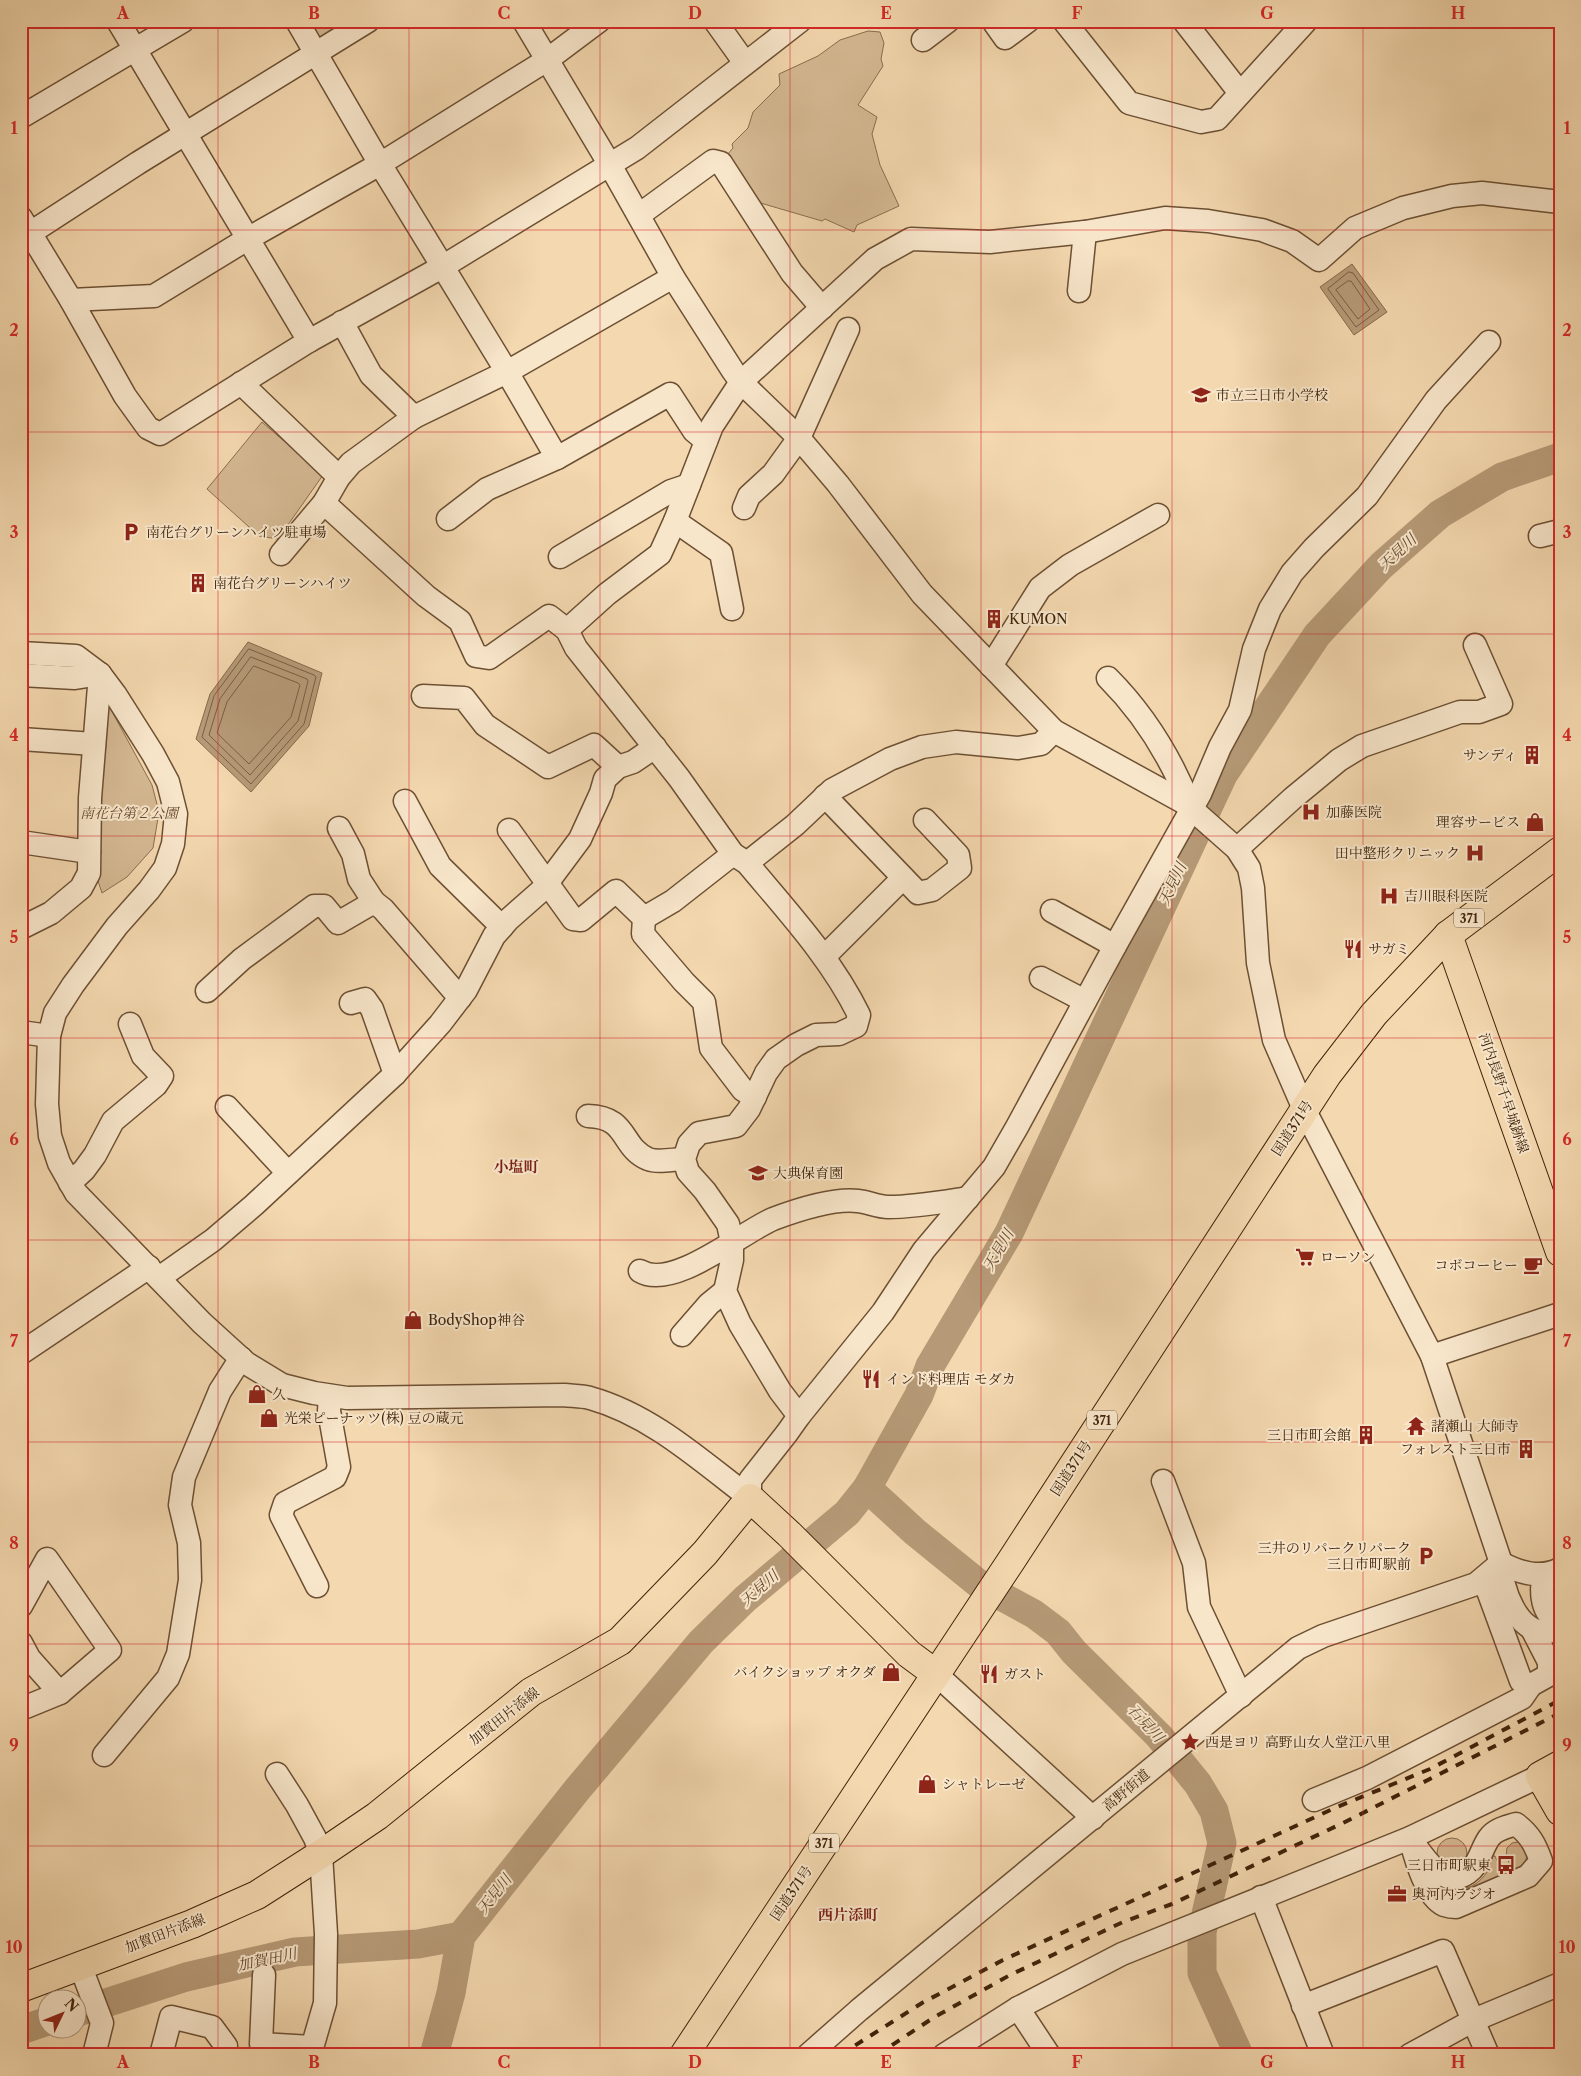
<svg xmlns="http://www.w3.org/2000/svg" width="1581" height="2076" font-family="'Libre Caslon Text','Noto Serif JP',serif">
<style>
.green{fill:#d5b993;stroke:#8a6e4e}
.water{fill:#b69a77;stroke:#866a4b}
.lines{fill:none;stroke-linecap:round;stroke-linejoin:round}
.shore{stroke:#7a5e40;stroke-width:1}
.river{stroke:#b69a77;stroke-width:29}
.minor-casing{stroke:#6c5033;stroke-width:25}
.major-casing{stroke:#3f230a;stroke-width:30}
.highway-casing{stroke:#3f230a;stroke-width:30}
.minor{stroke:#f8e6cb;stroke-width:22}
.major{stroke:#f4d8af;stroke-width:28}
.highway{stroke:#f4d8af;stroke-width:28}
.rail{stroke:#3f230a;stroke-width:4;stroke-dasharray:9 9;stroke-linecap:butt}
.grid{fill:none;stroke:#d62828;stroke-width:1;stroke-opacity:0.55}
.labels{text-anchor:middle;dominant-baseline:central;stroke-width:4;stroke-linejoin:round;paint-order:stroke}
.shield{fill:#f8e6cb;stroke:#765e44;stroke-width:1}
.shield-label{font-size:12px;font-weight:bold;fill:#3f230a}
.poi-label{font-size:14px;fill:#3f230a;stroke:#f8e6cb;text-anchor:start}
.park-label{font-size:14px;font-style:italic;fill:#64482c;stroke:#f8e6cb}
.street-label{font-size:14px;fill:#3f230a;stroke:#f8e6cb}
.water-label{font-size:15px;font-style:italic;fill:#63472b;stroke:#f8e6cb}
.neighbourhood-label{font-size:15px;font-weight:bold;fill:#7a1f14;stroke:#f8e6cb}
.neatline{fill:none;stroke:#d62828;stroke-width:2}
.grid-label{font-size:16px;text-anchor:middle;font-weight:bold;fill:#d62828}
</style>
<rect width="100%" height="100%" fill="#f4d8af"/>
<filter id="stains"><feTurbulence type="fractalNoise" baseFrequency=".004" numOctaves="4"/><feColorMatrix values="0 0 0 0 .2 0 0 0 0 .09 0 0 0 0 .02 0 0 0 .5 -.17"/></filter>
<radialGradient id="worn" r=".72"><stop offset=".6" stop-color="#630" stop-opacity="0"/><stop offset="1" stop-color="#630" stop-opacity=".3"/></radialGradient>
<!-- green -->
<g class="green">
<polygon points="308,21 349,21 318,39"/>
<polygon points="868,31 880,32 884,43 881,59 883,66 858,105 877,117 872,134 880,165 899,206 857,225 854,232 825,219 822,221 757,202 727,155 733,148 732,144 748,128 753,112 780,85 779,74 818,56 840,40"/>
<polygon points="262,422 323,475 278,539 259,536 207,489"/>
<polygon points="104,706 109,706 152,785 159,812 153,848 127,877 102,893 96,875"/>
<circle cx="1452" cy="1853" r="15"/>
<path d="M 1518,1842 C 1533,1850 1527,1863 1516,1871 C 1509,1865 1505,1857 1507,1848 L 1512,1843 Z"/>
<path d="M 1493,1856 L 1495,1856 L 1504,1876 L 1461,1899 L 1447,1895 L 1434,1880 C 1452,1894 1474,1892 1487,1872 C 1489,1867 1491,1861 1493,1856 Z"/>
</g>
<!-- water -->
<g class="water">
<polygon points="1352,264 1387,312 1354,335 1320,287"/>
<polygon points="248,642 322,673 309,726 251,792 196,739 210,694"/>
</g>
<g class="lines">
<!-- shore -->
<g class="shore">
<polygon points="1349,272 1353,273 1379,310 1356,327 1328,289"/>
<polygon points="1348,281 1351,281 1370,309 1358,319 1336,290"/>
<polygon points="249,649 314,675 316,677 304,724 251,784 202,737 214,696"/>
<polygon points="251,657 307,679 308,681 298,721 250,775 209,735 220,699"/>
<polygon points="254,666 298,683 300,685 291,717 249,764 217,733 227,702"/>
</g>
<!-- river -->
<g class="river">
<polyline points="867,1488 915,1532 979,1584 1034,1614 1058,1632 1074,1652 1159,1736 1198,1784 1214,1811 1222,1843 1202,1932 1202,1973 1239,2055"/>
<polyline points="78,2012 186,1977 295,1952 418,1944 461,1936"/>
<polyline points="21,2030 48,2021"/>
<polyline points="434,2055 451,1993 461,1936 576,1791 701,1642 745,1599 847,1513 867,1488 919,1395 930,1366 1009,1233 1223,775 1317,635 1381,566 1440,514 1502,477 1560,457"/>
</g>
<!-- minor casing -->
<g class="minor-casing">
<g id="minor">
<polyline points="118,21 309,341"/>
<polyline points="297,21 380,164 507,372 557,458"/>
<path d="M 524,21 L 610,165 L 673,277 L 733,371 L 741,382 L 799,438 L 838,484 L 922,594 L 1054,731 L 1185,803 L 1237,849 L 1249,868 L 1253,888 L 1258,963 L 1274,1040 L 1304,1109 L 1432,1356 L 1501,1563 C 1501,1588 1517,1634 1548,1632 C 1552,1632 1556,1629 1560,1628"/>
<polyline points="715,21 745,63"/>
<polyline points="993,21 1005,38 1028,21"/>
<polyline points="1064,21 1129,103 1201,122 1217,119 1306,21"/>
<polyline points="1184,21 1240,93"/>
<polyline points="923,40 948,21"/>
<polyline points="21,117 183,21"/>
<polyline points="639,215 713,161 721,163 792,273 822,308"/>
<polyline points="21,218 71,300 125,396 148,428 160,434 309,341 442,267 637,148 800,21"/>
<polyline points="21,239 138,163 368,21"/>
<polyline points="1079,291 1085,232"/>
<polyline points="71,300 154,296 249,238 380,164 547,60 599,21"/>
<polyline points="342,322 371,375 414,417"/>
<polyline points="241,383 339,477"/>
<path d="M 324,503 L 426,596 L 460,621 L 476,656 L 489,658 L 549,616 L 567,630 L 576,648 L 679,778 L 733,854 L 747,863 C 787,911 831,958 859,1015 L 856,1026 L 839,1034 L 816,1035 L 796,1045 L 776,1059 L 766,1073 L 749,1109 L 736,1126 L 699,1133 L 689,1144 L 684,1159 L 688,1172 L 705,1191 L 728,1224 L 732,1242 L 732,1260 L 725,1291 L 740,1324 L 780,1391 L 799,1416"/>
<polyline points="744,508 749,496 773,474 799,438 848,329"/>
<polyline points="448,519 487,489 557,458 670,394 694,431 706,441"/>
<polyline points="675,521 721,553 732,609"/>
<polyline points="1540,536 1560,531"/>
<polyline points="281,554 324,503 339,477 351,463 414,417 507,372 673,277"/>
<polyline points="560,557 671,491 689,485"/>
<polyline points="567,630 607,594 660,554 675,521 712,426 741,382 875,259 911,239 990,242 1085,232 1165,218 1208,221 1262,230 1292,241 1319,260 1355,228 1403,208 1452,196 1482,193 1560,202"/>
<path d="M 21,653 L 76,656 L 100,674 L 115,694 L 153,754 L 168,782 L 176,814 L 173,844 L 165,868 L 149,890 L 117,926 L 73,985 L 55,1013 L 49,1036 L 47,1104 L 50,1136 L 59,1163 L 76,1193 L 202,1323 L 246,1363 L 282,1385 L 314,1393 L 347,1398 L 564,1395 C 572,1396 582,1396 590,1398 C 651,1415 700,1460 750,1498"/>
<polyline points="991,666 1040,588 1070,565 1158,515"/>
<polyline points="21,675 75,678 100,674"/>
<path d="M 1108,678 C 1145,715 1172,760 1191,808"/>
<polyline points="423,696 464,698 485,725 548,767 594,745 618,767"/>
<polyline points="21,739 94,744"/>
<polyline points="825,796 918,893 932,890 960,868 958,855 925,820"/>
<polyline points="405,801 440,866 502,927"/>
<polyline points="339,828 353,854 359,879 374,902 383,909 460,998"/>
<polyline points="509,830 573,919 581,920 616,891 644,918 643,934 684,982 704,1002 711,1048 743,1090 755,1097"/>
<polyline points="21,842 89,852"/>
<polyline points="1237,849 1293,798 1339,760 1362,746 1460,712 1479,712 1501,704 1475,645"/>
<polyline points="747,863 795,825 832,790 890,759 922,747 956,742 1018,748 1041,744 1054,731"/>
<polyline points="1052,911 1115,946"/>
<polyline points="644,918 673,901 733,854"/>
<polyline points="21,928 51,913 81,888 89,873 90,798 100,674"/>
<polyline points="824,957 903,878"/>
<polyline points="1041,978 1085,1001"/>
<polyline points="207,991 242,959 314,906 324,906 338,923 374,902"/>
<polyline points="351,1003 365,999 372,1009 395,1074"/>
<polyline points="21,1032 49,1036"/>
<polyline points="227,1107 288,1173"/>
<path d="M 588,1116 C 629,1117 620,1147 648,1159 C 658,1163 674,1159 684,1159"/>
<polyline points="70,1183 84,1170 95,1155 113,1121 156,1085 162,1076 143,1056 130,1024"/>
<path d="M 640,1271 C 673,1291 742,1232 773,1219 C 797,1210 833,1198 858,1201 C 868,1202 878,1207 888,1207 C 915,1207 942,1202 968,1198"/>
<polyline points="159,1278 213,1240 254,1205 395,1074 440,1024 466,990 494,936 508,920 542,890 580,839 601,793 605,779 618,767 633,762 655,747"/>
<polyline points="682,1335 709,1304 725,1291"/>
<polyline points="21,1353 149,1267"/>
<polyline points="1432,1356 1560,1314"/>
<polyline points="1163,1481 1194,1563 1199,1607 1241,1696"/>
<polyline points="750,1498 750,1480 787,1433 799,1416 883,1312 924,1250 994,1167 1017,1127 1115,946 1200,794 1220,747 1240,710 1254,649 1270,609 1292,573 1314,548 1367,496 1436,400 1489,342"/>
<path d="M 1501,1563 C 1520,1573 1540,1579 1560,1569"/>
<polyline points="1500,1566 1488,1591 1521,1681 1531,1685 1549,1675 1549,1662 1532,1629"/>
<path d="M 1544,1574 C 1540,1592 1541,1614 1560,1623"/>
<polyline points="317,1586 281,1515 285,1503 335,1477 339,1467 329,1411 330,1396"/>
<polyline points="21,1606 47,1559 110,1650 60,1693 21,1709"/>
<polyline points="21,1643 29,1658 60,1693"/>
<polyline points="936,1674 1093,1818"/>
<polyline points="104,1755 168,1678 178,1654 190,1580 189,1543 180,1505 184,1477 220,1391 241,1358"/>
<polyline points="277,1774 297,1805 315,1838 321,1854 326,1934 325,2003 310,2055"/>
<polyline points="1314,1800 1367,1778 1522,1698 1531,1685"/>
<path d="M 1516,1824 C 1530,1835 1535,1844 1541,1861 L 1528,1876 L 1456,1907 C 1452,1907 1447,1906 1444,1905 C 1425,1896 1415,1856 1410,1838 C 1424,1857 1445,1895 1472,1869 C 1480,1860 1482,1848 1489,1838 C 1495,1829 1507,1827 1516,1824 Z"/>
<polyline points="1261,1897 1323,2055"/>
<polyline points="80,1965 102,2023 94,2055"/>
<polyline points="264,1975 261,2044 312,2047"/>
<polyline points="1303,2006 1443,1951 1488,2055"/>
<polyline points="1018,2008 1049,2055"/>
<polyline points="161,2055 171,2017 212,2027 226,2046 224,2055"/>
<polyline points="808,2055 859,2010 1298,1648 1323,1636 1476,1584 1501,1563"/>
<polyline points="944,2055 1018,2008 1122,1954 1410,1838 1540,1776"/>
<polyline points="1410,2055 1474,2020 1560,1984"/>
</g>
</g>
<!-- major casing -->
<g class="major-casing">
<g id="major">
<polyline points="1448,935 1560,1252"/>
<polyline points="1560,1765 1540,1776 1560,1811"/>
<polyline points="21,1988 192,1924 257,1895 321,1854 377,1816 531,1692 620,1641 705,1553 750,1498 789,1534 909,1654 936,1674"/>
</g>
</g>
<!-- highway casing -->
<g class="highway-casing">
<polyline id="highway" points="684,2055 1011,1561 1327,1075 1374,1014 1448,935 1560,851"/>
</g>
<!-- minor -->
<use href="#minor" class="minor"/>
<!-- major -->
<use href="#major" class="major"/>
<!-- highway -->
<use href="#highway" class="highway"/>
<!-- rail -->
<g class="rail">
<polyline points="840,2055 922,2003 1003,1960 1337,1807 1430,1769 1560,1700"/>
<polyline points="877,2055 933,2018 1010,1975 1123,1922 1172,1904 1345,1822 1560,1713"/>
</g>
</g>
<!-- grid -->
<path class="grid" d="M 218,21 L 218,2055M 409,21 L 409,2055M 600,21 L 600,2055M 790,21 L 790,2055M 981,21 L 981,2055M 1172,21 L 1172,2055M 1363,21 L 1363,2055M 21,230 L 1560,230M 21,432 L 1560,432M 21,634 L 1560,634M 21,836 L 1560,836M 21,1038 L 1560,1038M 21,1240 L 1560,1240M 21,1442 L 1560,1442M 21,1644 L 1560,1644M 21,1846 L 1560,1846"/>
<!-- icons -->
<defs>
<g id="school-bare" transform="scale(1.5)"><path d="M0-5L7-2L0 1L-7-2ZM-4 1L0 2.5L4 1V4Q0 6-4 4Z" fill="#8f2418" stroke="#f8e6cb" stroke-width="2.5" paint-order="stroke"/></g>
<g id="parking-bare" transform="scale(1.5)"><path d="M-3.5-5.5H1a3.5 3.5 0 0 1 0 7H-1V5.5H-3.5ZM-1-3.4V-.6H.8a1.4 1.4 0 0 0 0-2.8Z" fill="#8f2418" stroke="#f8e6cb" stroke-width="2.5" paint-order="stroke"/></g>
<g id="building-bare" transform="scale(1.5)"><path d="M-4-6H4V6H1V3H-1V6H-4ZM-2.5-4.3h1.7v1.8h-1.7ZM.8-4.3h1.7v1.8H.8ZM-2.5-1h1.7V.8h-1.7ZM.8-1h1.7V.8H.8Z" fill="#8f2418" stroke="#f8e6cb" stroke-width="2.5" paint-order="stroke"/></g>
<g id="hospital-bare" transform="scale(1.5)"><path d="M-5-5h3v3.5h4V-5h3V5h-3V1.5h-4V5h-3Z" fill="#8f2418" stroke="#f8e6cb" stroke-width="2.5" paint-order="stroke"/></g>
<g id="shop-bare" transform="scale(1.5)"><path d="M-5-2.5h2.3a2.7 3.5 0 0 1 5.4 0H5L5.5 6h-11ZM-1.5-2.5h3a1.5 2.3 0 0 0-3 0Z" fill="#8f2418" stroke="#f8e6cb" stroke-width="2.5" paint-order="stroke"/></g>
<g id="restaurant-bare" transform="scale(1.5)"><path d="M-5-6h1v4h1v-4h1v4h1v-4h1v5L-1.5 .5V6h-2V.5L-5-1ZM5-6V6H3V1.5H1.5Q1.5-4 5-6Z" fill="#8f2418" stroke="#f8e6cb" stroke-width="2.5" paint-order="stroke"/></g>
<g id="supermarket-bare" transform="scale(1.5)"><path d="M-6-5.5h2.5l.6 2H6L4.5 2H-2.5L-4.4-4H-6ZM-1.5 3.2a1.3 1.3 0 1 0 .1 0ZM3 3.2a1.3 1.3 0 1 0 .1 0Z" fill="#8f2418" stroke="#f8e6cb" stroke-width="2.5" paint-order="stroke"/></g>
<g id="cafe-bare" transform="scale(1.5)"><path d="M-5.5-4.5H6V0H3Q3 3.5 0 3.5H-2.5Q-5.5 3.5-5.5 0ZM3-3.2v2h1.7v-2ZM-6 4.5H4V6H-6Z" fill="#8f2418" stroke="#f8e6cb" stroke-width="2.5" paint-order="stroke"/></g>
<g id="temple-bare" transform="scale(1.5)"><path d="M0-6L5-2H3V0L6.5 2.5H4V6H1.5V3h-3V6H-4V2.5H-6.5L-3 0V-2H-5Z" fill="#8f2418" stroke="#f8e6cb" stroke-width="2.5" paint-order="stroke"/></g>
<g id="sight-bare" transform="scale(1.5)"><path d="M0-6L1.8-2.2L6-1.7L2.9 1.2L3.7 5.4L0 3.3L-3.7 5.4L-2.9 1.2L-6-1.7L-1.8-2.2Z" fill="#8f2418" stroke="#f8e6cb" stroke-width="2.5" paint-order="stroke"/></g>
<g id="bus-bare" transform="scale(1.5)"><path d="M-5-6H5V4H4V6H2V4H-2V6H-4V4H-5ZM-3.5-4V0h7V-4ZM-3.5 1.2v1.5H-2V1.2ZM2 1.2v1.5H3.5V1.2Z" fill="#8f2418" stroke="#f8e6cb" stroke-width="2.5" paint-order="stroke"/></g>
<g id="office-bare" transform="scale(1.5)"><path d="M-6-3h4V-5.5h4V-3h4V5H-6ZM-1-4.5V-3h2v-1.5ZM-6 0V1H6V0Z" fill="#8f2418" stroke="#f8e6cb" stroke-width="2.5" paint-order="stroke"/></g>
</defs>
<g fill-rule="evenodd">
<use href="#school-bare" x="1201" y="395"/>
<use href="#parking-bare" x="131" y="532"/>
<use href="#building-bare" x="198" y="583"/>
<use href="#building-bare" x="994" y="619"/>
<use href="#building-bare" x="1532" y="755"/>
<use href="#hospital-bare" x="1311" y="812"/>
<use href="#shop-bare" x="1535" y="822"/>
<use href="#hospital-bare" x="1475" y="853"/>
<use href="#hospital-bare" x="1389" y="896"/>
<use href="#restaurant-bare" x="1353" y="949"/>
<use href="#school-bare" x="758" y="1173"/>
<use href="#supermarket-bare" x="1305" y="1257"/>
<use href="#cafe-bare" x="1533" y="1265"/>
<use href="#shop-bare" x="413" y="1320"/>
<use href="#restaurant-bare" x="871" y="1379"/>
<use href="#shop-bare" x="257" y="1394"/>
<use href="#shop-bare" x="269" y="1418"/>
<use href="#temple-bare" x="1416" y="1426"/>
<use href="#building-bare" x="1366" y="1435"/>
<use href="#building-bare" x="1526" y="1449"/>
<use href="#parking-bare" x="1426" y="1556"/>
<use href="#shop-bare" x="891" y="1672"/>
<use href="#restaurant-bare" x="989" y="1674"/>
<use href="#sight-bare" x="1190" y="1742"/>
<use href="#shop-bare" x="927" y="1784"/>
<use href="#bus-bare" x="1506" y="1865"/>
<use href="#office-bare" x="1397" y="1894"/>
</g>
<g class="labels">
<!-- shield labels -->
<g class="shield">
<rect x="1454" y="908.5" width="30" height="19" rx="4"/>
<rect x="1087" y="1410.5" width="30" height="19" rx="4"/>
<rect x="809" y="1833.5" width="30" height="19" rx="4"/>
</g>
<g class="shield-label">
<text x="1469" y="918">371</text>
<text x="1102" y="1420">371</text>
<text x="824" y="1843">371</text>
</g>
<!-- poi labels -->
<g class="poi-label">
<text x="1216" y="395">市立三日市小学校</text>
<text x="146" y="532">南花台グリーンハイツ駐車場</text>
<text x="213" y="583">南花台グリーンハイツ</text>
<text x="1009" y="619">KUMON</text>
<text x="1517" y="755" text-anchor="end">サンディ</text>
<text x="1326" y="812">加藤医院</text>
<text x="1520" y="822" text-anchor="end">理容サービス</text>
<text x="1460" y="853" text-anchor="end">田中整形クリニック</text>
<text x="1404" y="896">吉川眼科医院</text>
<text x="1368" y="949">サガミ</text>
<text x="773" y="1173">大典保育園</text>
<text x="1320" y="1257">ローソン</text>
<text x="1518" y="1265" text-anchor="end">コボコーヒー</text>
<text x="428" y="1320">BodyShop神谷</text>
<text x="886" y="1379">インド料理店 モダカ</text>
<text x="272" y="1394">久</text>
<text x="284" y="1418">光栄ピーナッツ(株) 豆の蔵元</text>
<text x="1431" y="1426">諸瀬山 大師寺</text>
<text x="1351" y="1435" text-anchor="end">三日市町会館</text>
<text x="1511" y="1449" text-anchor="end">フォレスト三日市</text>
<text x="1411" y="1548" text-anchor="end">三井のリパークリパーク<tspan x="1411" dy="16">三日市町駅前</tspan></text>
<text x="876" y="1672" text-anchor="end">バイクショップ オクダ</text>
<text x="1004" y="1674">ガスト</text>
<text x="1205" y="1742">西是ヨリ 高野山女人堂江八里</text>
<text x="942" y="1784">シャトレーゼ</text>
<text x="1491" y="1865" text-anchor="end">三日市町駅東</text>
<text x="1412" y="1894">奥河内ラジオ</text>
</g>
<!-- park labels -->
<g class="park-label">
<text x="129" y="813">南花台第２公園</text>
</g>
<!-- street labels -->
<g class="street-label">
<text transform="translate(1504 1093) rotate(71)">河内長野千早城跡線</text>
<text transform="translate(1292 1128) rotate(-57)">国道371号</text>
<text transform="translate(1071 1468) rotate(-57)">国道371号</text>
<text transform="translate(504 1716) rotate(-38)">加賀田片添線</text>
<text transform="translate(1126 1790) rotate(-40)">高野街道</text>
<text transform="translate(791 1893) rotate(-56)">国道371号</text>
<text transform="translate(165 1933) rotate(-21)">加賀田片添線</text>
</g>
<!-- water labels -->
<g class="water-label">
<text transform="translate(1397 552) rotate(-43)">天見川</text>
<text transform="translate(1172 884) rotate(-65)">天見川</text>
<text transform="translate(998 1250) rotate(-60)">天見川</text>
<text transform="translate(759 1588) rotate(-41)">天見川</text>
<text transform="translate(1146 1723) rotate(47)">石見川</text>
<text transform="translate(494 1894) rotate(-52)">天見川</text>
<text transform="translate(267 1959) rotate(-12)">加賀田川</text>
</g>
<!-- neighbourhood labels -->
<g class="neighbourhood-label">
<text x="516" y="1166">小塩町</text>
<text x="848" y="1914">西片添町</text>
</g>
</g>
<!-- margin -->
<rect width="1581" height="2076" fill="none" stroke="#f4d8af" stroke-width="55"/>
<!-- north arrow -->
<g transform="translate(62 2014) rotate(47)"><circle r="24" fill="#f8e6cb" stroke="#ae987e"/>
<path d="M0-4L9 19L0 12L-9 19Z" fill="#8f2418"/>
<text y="-8" font-size="14" font-weight="bold" text-anchor="middle" fill="#3f230a">N</text>
</g>
<rect x="28" y="28" width="1526" height="2020" class="neatline"/>
<g class="grid-label">
<text x="123" y="19">A</text>
<text x="314" y="19">B</text>
<text x="504" y="19">C</text>
<text x="695" y="19">D</text>
<text x="886" y="19">E</text>
<text x="1077" y="19">F</text>
<text x="1267" y="19">G</text>
<text x="1458" y="19">H</text>
<text x="14" y="134">1</text>
<text x="1567" y="134">1</text>
<text x="14" y="336">2</text>
<text x="1567" y="336">2</text>
<text x="14" y="538">3</text>
<text x="1567" y="538">3</text>
<text x="14" y="741">4</text>
<text x="1567" y="741">4</text>
<text x="14" y="943">5</text>
<text x="1567" y="943">5</text>
<text x="14" y="1145">6</text>
<text x="1567" y="1145">6</text>
<text x="14" y="1347">7</text>
<text x="1567" y="1347">7</text>
<text x="14" y="1549">8</text>
<text x="1567" y="1549">8</text>
<text x="14" y="1751">9</text>
<text x="1567" y="1751">9</text>
<text x="14" y="1953">10</text>
<text x="1567" y="1953">10</text>
<text x="123" y="2068">A</text>
<text x="314" y="2068">B</text>
<text x="504" y="2068">C</text>
<text x="695" y="2068">D</text>
<text x="886" y="2068">E</text>
<text x="1077" y="2068">F</text>
<text x="1267" y="2068">G</text>
<text x="1458" y="2068">H</text>
</g>
<rect width="100%" height="100%" filter="url(#stains)"/>
<rect width="100%" height="100%" fill="url(#worn)"/>
</svg>
